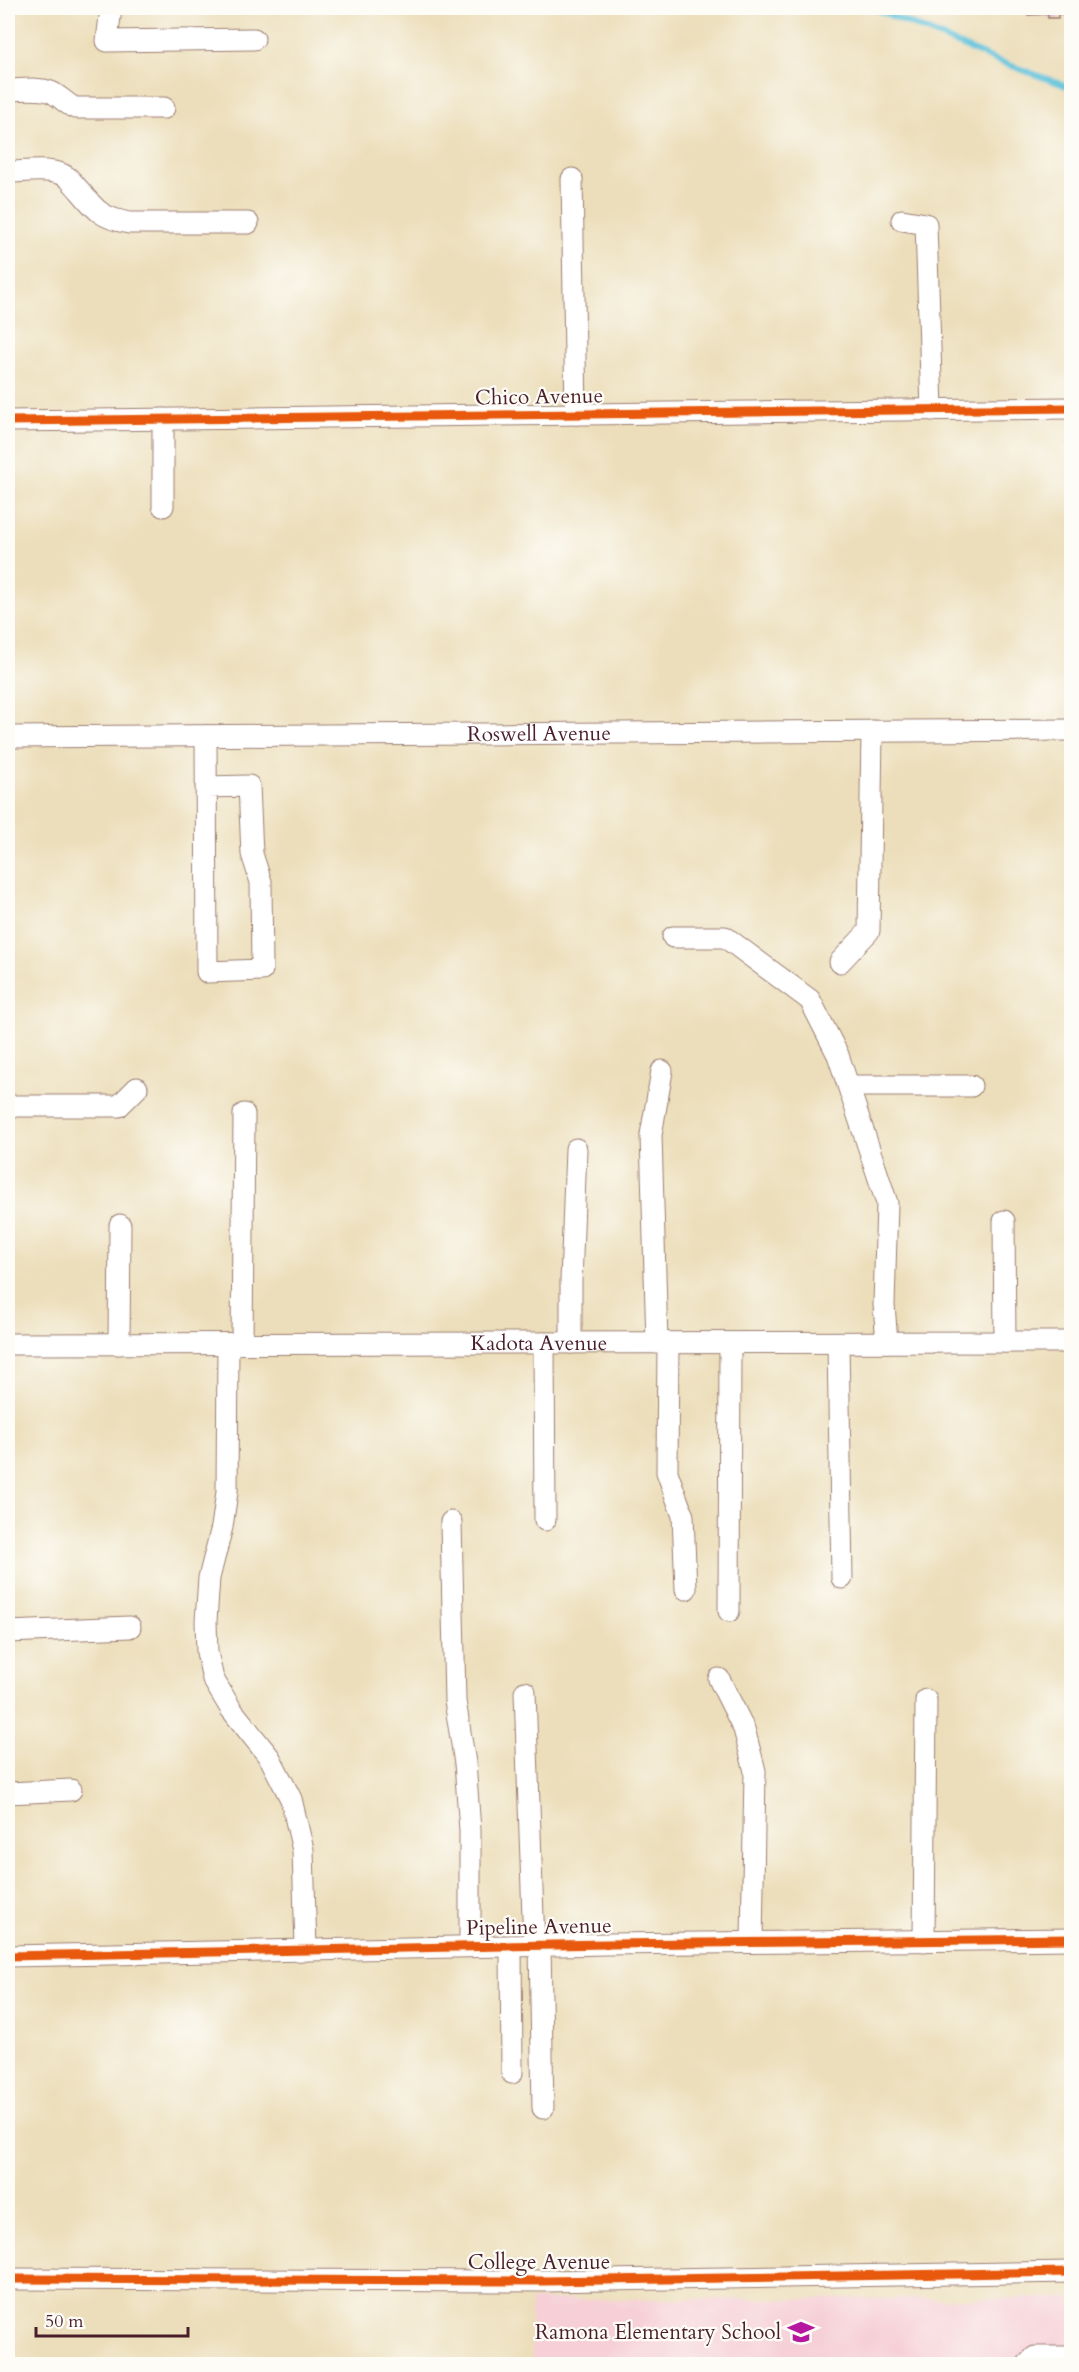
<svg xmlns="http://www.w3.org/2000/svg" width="1079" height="2372" font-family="Cardo,serif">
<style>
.built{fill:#f6cfd7}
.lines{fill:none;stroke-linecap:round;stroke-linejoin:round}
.stream{stroke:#5cc1da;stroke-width:6}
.building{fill:url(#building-back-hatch)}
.minor-casing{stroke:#9b7e72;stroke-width:23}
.minor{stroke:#fff;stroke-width:21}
.cycleway-casing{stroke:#fdfcf7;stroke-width:13}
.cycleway{stroke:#e8590c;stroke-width:9}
.labels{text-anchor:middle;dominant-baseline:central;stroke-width:4.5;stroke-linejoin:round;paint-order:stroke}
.street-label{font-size:21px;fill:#4a1f2b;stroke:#fdfcf7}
.poi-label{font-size:21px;fill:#4a1f2b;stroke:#fdfcf7;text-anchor:end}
</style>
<defs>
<pattern id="building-back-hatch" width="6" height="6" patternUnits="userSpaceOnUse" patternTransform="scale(1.5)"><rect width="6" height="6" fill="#e5a5db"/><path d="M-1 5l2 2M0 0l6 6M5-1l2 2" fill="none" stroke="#bc86b2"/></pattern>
</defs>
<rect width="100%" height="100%" fill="#fdfcf7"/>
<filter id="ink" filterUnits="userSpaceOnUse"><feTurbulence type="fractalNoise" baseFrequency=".0167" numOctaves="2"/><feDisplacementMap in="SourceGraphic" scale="12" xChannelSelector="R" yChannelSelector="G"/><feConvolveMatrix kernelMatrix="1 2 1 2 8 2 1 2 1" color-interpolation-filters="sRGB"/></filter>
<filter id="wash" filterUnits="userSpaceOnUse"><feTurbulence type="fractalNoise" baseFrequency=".008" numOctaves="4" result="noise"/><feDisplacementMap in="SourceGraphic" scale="24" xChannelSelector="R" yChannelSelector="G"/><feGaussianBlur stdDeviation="1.35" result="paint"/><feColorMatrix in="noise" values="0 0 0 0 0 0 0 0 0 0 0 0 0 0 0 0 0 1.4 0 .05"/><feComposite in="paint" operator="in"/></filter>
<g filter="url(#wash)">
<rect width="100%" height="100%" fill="#ecdeba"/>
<!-- built -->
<polygon class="built" points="1071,2298 1071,2364 532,2364 531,2300"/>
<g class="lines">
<!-- stream -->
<polyline class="stream" points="873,8 993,59 1072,88"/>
</g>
<g id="blocks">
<!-- building -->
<polygon class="building" points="1027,8 1069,8 1069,14 1058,14 1058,18 1048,18 1048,14 1028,15"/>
</g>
</g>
<g filter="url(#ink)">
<use href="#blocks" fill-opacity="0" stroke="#9b7e72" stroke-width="1.5"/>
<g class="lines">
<!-- minor casing -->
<g class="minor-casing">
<g id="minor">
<polyline points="111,8 107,41 254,39"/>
<path d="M 8,90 C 21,90 38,87 51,92 C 60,96 66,104 75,108 L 164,108"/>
<path d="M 8,172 C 25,172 53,167 67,177 C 72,181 76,187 80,191 C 97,212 103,218 129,223 L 248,223"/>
<polyline points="572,179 576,414"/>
<polyline points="902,220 926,224 932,410"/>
<polyline points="163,419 163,506"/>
<polyline points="8,421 1072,408"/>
<polyline points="206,736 207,972 262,970 261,882 252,854 249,786 206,787"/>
<path id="s1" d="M 8,737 L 1072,730"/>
<polyline points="673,937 725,937 810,1000 838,1055 887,1203 884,1305 887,1342"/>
<polyline points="840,962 869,931 872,731"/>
<polyline points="849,1086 971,1086"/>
<polyline points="8,1106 119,1106 137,1088"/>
<polyline points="1004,1221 1005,1342"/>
<polyline points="242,1343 244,1114"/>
<polyline points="544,1343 545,1520"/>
<polyline points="571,1343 571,1282 576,1149"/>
<polyline points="657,1343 651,1135 662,1071"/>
<polyline points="668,1343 667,1472 683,1516 686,1589"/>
<polyline points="838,1343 842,1578"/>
<path id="s2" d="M 8,1344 L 1072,1342"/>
<polyline points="119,1344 120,1225"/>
<polyline points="228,1344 227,1492 222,1527 209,1578 206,1621 207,1652 213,1679 231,1709 270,1758 291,1799 303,1850 306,1950"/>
<polyline points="451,1522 455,1701 465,1763 470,1830 470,1946"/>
<polyline points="729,1611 730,1343"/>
<polyline points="8,1632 130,1627"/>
<polyline points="719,1679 744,1729 755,1771 752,1942"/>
<polyline points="525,1692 534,1945"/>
<polyline points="8,1793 71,1790"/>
<polyline points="924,1941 926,1700"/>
<polyline points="540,1945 543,2108"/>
<polyline points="511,1946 512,2073"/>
<polyline points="8,1956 607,1944 1072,1939"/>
<polyline points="8,2279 544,2281 1072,2272"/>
<polyline points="1028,2364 1035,2357 1072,2357"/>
</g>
</g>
<!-- minor -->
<use href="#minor" class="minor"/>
<!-- cycleway casing -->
<g class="cycleway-casing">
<g id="cycleway">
<polyline points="8,421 1072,408"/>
<polyline points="8,1956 607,1944 1072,1939"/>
<polyline points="8,2279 544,2281 1072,2272"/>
</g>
</g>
<!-- cycleway -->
<use href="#cycleway" class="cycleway"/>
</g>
</g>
<!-- icons -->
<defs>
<g id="school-bare" transform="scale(2.07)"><path d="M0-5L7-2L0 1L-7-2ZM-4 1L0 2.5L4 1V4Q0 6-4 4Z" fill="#b5179e" stroke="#fdfcf7" stroke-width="2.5" paint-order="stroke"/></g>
</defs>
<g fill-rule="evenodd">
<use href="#school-bare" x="801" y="2332"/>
</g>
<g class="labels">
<!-- street labels -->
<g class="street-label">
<text transform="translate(539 397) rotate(-1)">Chico Avenue</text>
<text stroke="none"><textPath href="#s1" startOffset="531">Roswell Avenue</textPath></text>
<text stroke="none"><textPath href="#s2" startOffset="531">Kadota Avenue</textPath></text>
<text transform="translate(539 1927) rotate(-1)">Pipeline Avenue</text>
<text x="539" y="2262">College Avenue</text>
</g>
<!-- poi labels -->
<g class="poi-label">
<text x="781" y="2332">Ramona Elementary School</text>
</g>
</g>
<!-- margin -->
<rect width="1079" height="2372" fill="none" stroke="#fdfcf7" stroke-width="30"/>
<!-- scale -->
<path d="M36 2327v9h152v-9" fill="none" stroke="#4a1f2b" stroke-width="3"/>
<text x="45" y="2327" font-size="18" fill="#4a1f2b" stroke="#fdfcf7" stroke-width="4.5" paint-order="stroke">50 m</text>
</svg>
